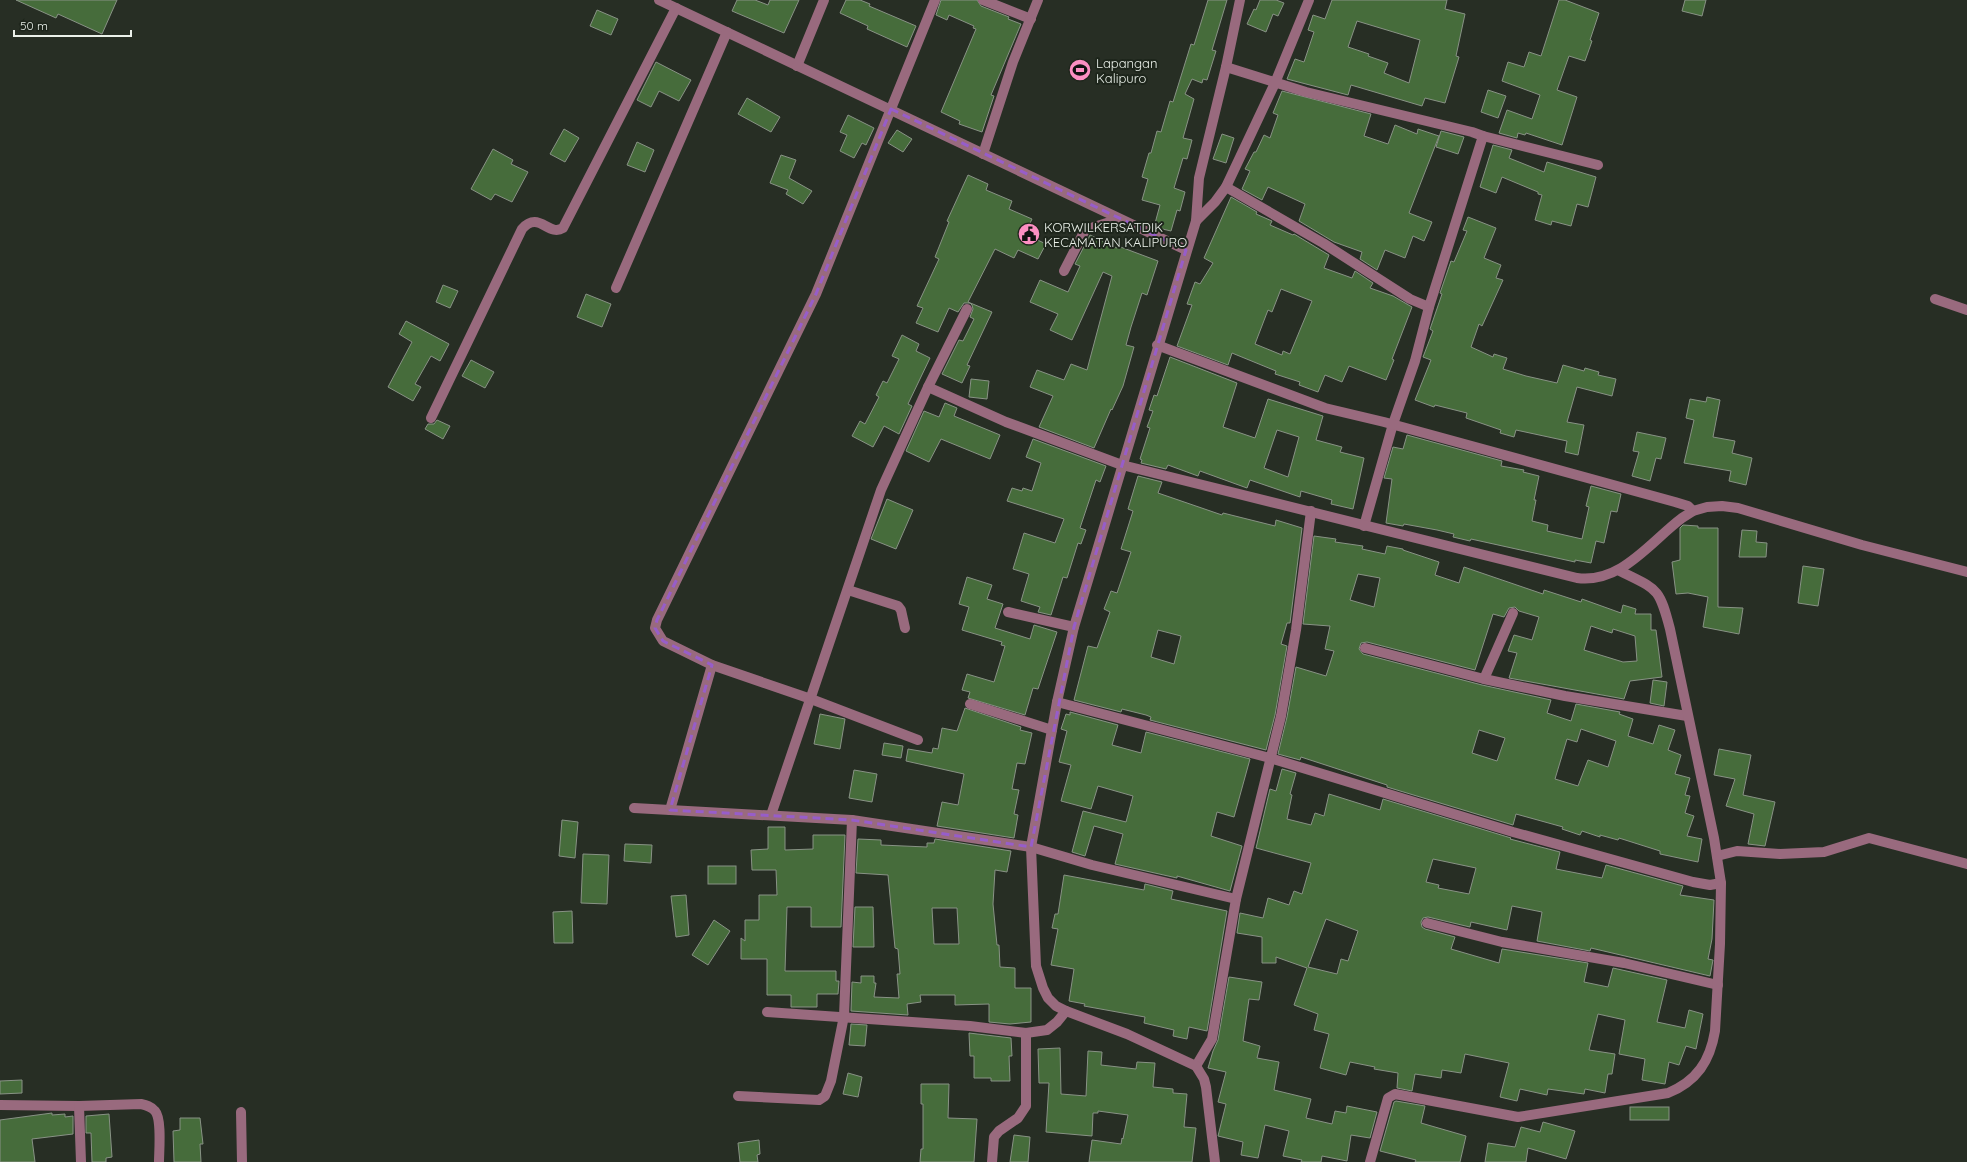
<svg xmlns="http://www.w3.org/2000/svg" width="1967" height="1162" font-family="Quicksand,sans-serif">
<style>
.building{fill:#466c3b;stroke:#889285;fill-rule:evenodd}
.lines{fill:none;stroke-linecap:round;stroke-linejoin:round}
.minor{stroke:#996a7e;stroke-width:10}
.marked{fill:none;stroke:#975dca;stroke-width:3;stroke-dasharray:8 5;stroke-linejoin:round}
.labels{text-anchor:middle;dominant-baseline:central;stroke-width:4;stroke-linejoin:round;paint-order:stroke}
.poi-label{font-size:13px;fill:#ebf1ea;stroke:#1d251b;text-anchor:start}
</style>
<rect width="100%" height="100%" fill="#272e24"/>
<!-- building -->
<g class="building">
<polygon points="16,0 117,0 102,34 58,14 56,18"/>
<polygon points="737,0 755,0 768,5 770,0 799,0 784,33 732,11"/>
<polygon points="846,0 860,0 870,4 869,6 916,26 907,47 867,29 868,26 840,13"/>
<polygon points="941,0 977,0 981,6 1009,17 1008,19 1021,24 991,95 994,96 982,132 959,124 960,121 941,112 976,29 973,28 974,26 949,15 947,20 936,15"/>
<polygon points="1208,0 1227,0 1212,50 1216,51 1207,80 1203,79 1202,83 1192,79 1185,94 1194,99 1183,138 1192,140 1187,159 1183,158 1174,188 1185,192 1180,211 1177,210 1171,231 1154,227 1160,205 1142,200 1148,179 1142,177 1149,153 1151,153 1157,131 1161,132 1170,101 1173,102 1191,44 1194,45"/>
<polygon points="1260,0 1276,0 1284,3 1278,16 1273,14 1266,32 1247,24 1254,9 1256,10"/>
<path d="M 1332,0 L 1447,0 L 1445,9 L 1465,14 L 1456,56 L 1459,57 L 1445,103 L 1425,98 L 1422,106 L 1351,85 L 1348,95 L 1287,79 L 1295,59 L 1304,62 L 1314,32 L 1308,30 L 1313,15 L 1325,19 ZM 1357,21 L 1420,40 L 1409,83 L 1384,73 L 1388,63 L 1368,56 L 1369,54 L 1348,47 Z"/>
<polygon points="1559,0 1565,0 1599,13 1590,40 1592,41 1585,61 1569,56 1557,90 1577,97 1562,145 1526,133 1525,135 1518,133 1517,138 1499,133 1507,110 1532,119 1540,95 1502,81 1508,62 1524,67 1529,52 1541,56"/>
<polygon points="1685,0 1706,0 1702,16 1682,11"/>
<polygon points="597,10 618,19 611,35 590,26"/>
<polygon points="656,62 691,80 679,101 659,91 651,107 637,100"/>
<polygon points="1488,90 1506,96 1498,118 1481,112"/>
<polygon points="1282,91 1371,114 1364,136 1388,144 1395,125 1417,134 1418,129 1439,136 1409,213 1432,222 1424,241 1413,236 1405,258 1385,250 1377,270 1360,259 1362,252 1334,242 1299,221 1305,204 1268,187 1262,200 1242,189 1250,171 1245,169 1254,152 1256,152 1264,135 1270,138 1278,115 1273,113"/>
<polygon points="747,98 780,117 771,132 738,114"/>
<polygon points="848,115 874,128 866,145 862,143 854,158 840,151 847,135 840,132"/>
<polygon points="564,129 579,138 565,162 550,154"/>
<polygon points="897,130 912,139 903,152 888,143"/>
<polygon points="1441,131 1464,137 1458,154 1436,147"/>
<polygon points="1222,134 1234,138 1226,163 1213,159"/>
<polygon points="637,142 654,150 645,172 627,165"/>
<polygon points="1493,145 1512,150 1509,158 1544,172 1547,162 1596,177 1588,207 1577,204 1571,226 1552,221 1551,225 1535,220 1542,195 1538,194 1538,192 1502,177 1496,193 1480,187"/>
<polygon points="493,149 513,160 511,164 528,172 512,202 495,194 491,200 471,189"/>
<polygon points="781,155 796,160 789,178 812,191 803,204 786,194 788,190 770,183"/>
<polygon points="968,175 988,184 986,190 1012,201 1009,209 1032,219 1025,234 1046,244 1038,259 1018,250 1014,258 995,249 968,302 992,312 967,365 970,366 962,383 942,374 959,340 963,341 974,319 970,317 973,309 972,305 970,303 964,303 958,312 949,308 938,332 916,323 923,308 917,306 939,259 935,257 949,222 947,221"/>
<path d="M 1231,197 L 1257,212 L 1256,214 L 1272,221 L 1270,225 L 1293,235 L 1294,234 L 1329,255 L 1324,268 L 1352,278 L 1355,271 L 1373,283 L 1370,288 L 1393,296 L 1412,307 L 1392,359 L 1394,360 L 1386,380 L 1349,366 L 1342,382 L 1325,375 L 1318,392 L 1299,385 L 1300,382 L 1275,374 L 1276,371 L 1232,353 L 1228,365 L 1177,346 L 1192,305 L 1187,304 L 1195,282 L 1200,284 L 1213,263 L 1204,258 ZM 1281,289 L 1312,301 L 1290,354 L 1283,351 L 1282,355 L 1255,344 L 1268,310 L 1272,312 Z"/>
<polygon points="1468,217 1496,228 1484,258 1501,265 1496,278 1503,280 1482,326 1479,324 1471,347 1493,357 1494,354 1507,358 1503,369 1526,376 1557,383 1563,365 1584,371 1585,368 1599,372 1598,375 1616,379 1612,396 1577,387 1567,422 1584,425 1578,455 1565,452 1567,441 1516,430 1514,437 1500,433 1501,430 1466,418 1467,413 1435,405 1434,407 1415,400 1431,360 1423,357 1433,331 1430,329 1442,294 1440,293 1451,261 1454,262 1467,231 1463,230"/>
<polygon points="1090,235 1117,248 1118,246 1158,261 1147,295 1142,293 1131,327 1126,345 1134,347 1123,386 1112,410 1111,409 1094,448 1039,427 1053,396 1030,387 1037,370 1064,380 1071,364 1087,370 1112,276 1103,272 1072,340 1050,330 1058,314 1030,302 1040,280 1068,292 1080,266 1075,264"/>
<polygon points="443,285 458,291 450,308 436,302"/>
<polygon points="586,294 611,304 602,327 577,317"/>
<polygon points="406,321 449,344 440,361 431,356 415,384 421,387 413,401 388,387 412,342 399,334"/>
<polygon points="902,335 919,344 916,351 930,358 908,404 912,406 899,434 884,426 873,447 852,436 860,421 865,424 879,397 876,395 883,381 887,383 899,359 892,356"/>
<path d="M 1170,357 L 1237,383 L 1223,427 L 1255,438 L 1268,399 L 1323,416 L 1316,440 L 1342,447 L 1340,452 L 1364,458 L 1353,509 L 1331,504 L 1332,500 L 1301,491 L 1300,497 L 1250,480 L 1247,488 L 1200,471 L 1198,476 L 1168,465 L 1166,469 L 1141,463 L 1142,460 L 1140,459 L 1150,428 L 1147,427 L 1153,411 L 1149,410 L 1154,395 L 1157,396 ZM 1277,430 L 1299,437 L 1288,477 L 1264,468 Z"/>
<polygon points="471,360 494,372 485,388 462,376"/>
<polygon points="971,379 989,381 987,399 969,397"/>
<polygon points="1707,397 1720,400 1713,437 1735,441 1732,453 1752,458 1746,485 1729,481 1731,471 1684,463 1694,420 1686,418 1690,399 1706,402"/>
<polygon points="945,403 957,408 954,416 1000,435 990,459 941,439 929,462 906,451 924,411 939,417"/>
<polygon points="437,420 450,426 443,439 425,429 428,424 434,424"/>
<polygon points="1637,432 1666,438 1661,459 1656,458 1650,481 1632,476 1639,452 1633,451"/>
<polygon points="1407,435 1502,461 1501,466 1524,470 1523,472 1539,476 1534,500 1536,500 1532,521 1548,525 1547,531 1582,539 1589,507 1586,506 1591,486 1621,494 1617,512 1611,511 1604,543 1596,541 1591,563 1575,560 1575,562 1471,539 1470,541 1453,537 1454,534 1437,530 1404,524 1403,526 1386,523 1392,479 1384,478 1393,447 1403,449"/>
<polygon points="1033,439 1106,466 1100,482 1096,480 1080,528 1086,530 1081,544 1078,543 1067,578 1063,577 1051,615 1038,612 1040,607 1021,601 1029,574 1013,569 1024,533 1055,543 1064,519 1007,501 1012,488 1022,491 1023,488 1032,491 1041,463 1026,457"/>
<path d="M 1138,476 L 1162,482 L 1158,493 L 1222,515 L 1223,513 L 1275,526 L 1276,520 L 1302,528 L 1290,623 L 1287,623 L 1281,644 L 1287,646 L 1275,715 L 1266,750 L 1150,720 L 1151,717 L 1146,715 L 1122,709 L 1121,712 L 1074,700 L 1088,646 L 1097,648 L 1110,612 L 1104,609 L 1111,591 L 1117,593 L 1131,552 L 1121,549 L 1133,511 L 1128,509 ZM 1158,630 L 1181,636 L 1174,664 L 1151,657 Z"/>
<polygon points="887,499 913,510 896,549 871,539"/>
<polygon points="1683,525 1698,526 1698,528 1718,528 1718,607 1743,608 1739,634 1703,627 1708,597 1688,593 1676,594 1672,562 1680,560 1680,528"/>
<polygon points="1742,530 1757,531 1756,542 1767,543 1766,557 1739,557"/>
<path d="M 1314,536 L 1336,539 L 1335,542 L 1363,546 L 1362,549 L 1385,554 L 1387,546 L 1403,549 L 1403,550 L 1439,562 L 1435,575 L 1459,583 L 1464,567 L 1543,594 L 1544,590 L 1581,602 L 1582,599 L 1621,613 L 1623,605 L 1636,609 L 1635,614 L 1651,614 L 1651,630 L 1656,630 L 1662,677 L 1630,681 L 1624,699 L 1509,678 L 1517,653 L 1508,651 L 1514,635 L 1532,640 L 1539,617 L 1519,611 L 1515,607 L 1509,608 L 1504,617 L 1493,614 L 1475,670 L 1367,642 L 1361,643 L 1359,649 L 1363,654 L 1482,685 L 1551,700 L 1547,713 L 1571,721 L 1576,704 L 1620,712 L 1619,714 L 1633,719 L 1628,736 L 1653,744 L 1659,725 L 1675,730 L 1668,750 L 1681,755 L 1675,774 L 1690,778 L 1685,795 L 1690,796 L 1685,813 L 1694,816 L 1687,836 L 1702,839 L 1698,862 L 1660,854 L 1660,851 L 1619,838 L 1618,840 L 1600,835 L 1600,837 L 1582,831 L 1580,835 L 1562,829 L 1563,827 L 1516,814 L 1513,825 L 1387,787 L 1387,785 L 1301,757 L 1300,760 L 1278,754 L 1287,717 L 1296,667 L 1326,676 L 1334,651 L 1325,649 L 1330,626 L 1303,624 ZM 1358,574 L 1380,578 L 1374,607 L 1350,600 ZM 1591,626 L 1612,633 L 1613,629 L 1635,636 L 1637,661 L 1623,662 L 1584,650 ZM 1581,729 L 1616,741 L 1608,767 L 1588,760 L 1578,786 L 1555,779 L 1567,739 L 1577,742 ZM 1479,730 L 1505,738 L 1497,761 L 1472,753 Z"/>
<polygon points="1803,566 1824,569 1818,606 1798,603"/>
<polygon points="967,577 992,585 987,599 1003,604 995,628 1030,639 1034,625 1057,632 1038,689 1033,688 1025,715 968,698 970,692 962,690 967,674 994,682 1005,646 1001,645 1002,642 962,630 969,607 959,604"/>
<polygon points="1653,680 1667,682 1664,706 1650,703"/>
<polygon points="965,708 1021,727 1020,730 1032,733 1025,764 1017,763 1012,789 1019,790 1014,814 1018,815 1014,838 937,826 942,802 958,805 964,774 906,761 908,749 932,753 933,748 938,749 942,728 957,731"/>
<polygon points="1070,712 1118,725 1112,745 1141,753 1146,732 1250,759 1234,817 1217,812 1211,836 1242,846 1230,891 1177,876 1177,878 1115,864 1123,834 1094,826 1085,856 1072,852 1083,811 1126,822 1133,796 1098,786 1091,809 1061,801 1071,765 1059,762 1067,731 1061,729 1066,714 1070,715"/>
<polygon points="820,714 845,719 840,749 814,744"/>
<polygon points="884,743 903,746 901,758 882,755"/>
<polygon points="1719,749 1751,755 1743,795 1775,802 1765,846 1748,844 1754,814 1726,806 1735,779 1714,775"/>
<path d="M 1282,769 L 1296,773 L 1290,794 L 1292,795 L 1287,819 L 1311,825 L 1315,813 L 1324,816 L 1329,794 L 1380,810 L 1383,799 L 1511,838 L 1510,839 L 1560,852 L 1556,869 L 1602,878 L 1606,865 L 1683,886 L 1680,895 L 1714,900 L 1712,939 L 1708,959 L 1713,960 L 1710,976 L 1591,948 L 1590,951 L 1537,941 L 1542,912 L 1512,906 L 1507,930 L 1471,922 L 1470,927 L 1428,917 L 1423,918 L 1421,922 L 1422,927 L 1425,929 L 1455,937 L 1451,949 L 1499,963 L 1502,949 L 1588,963 L 1584,982 L 1608,987 L 1613,968 L 1667,980 L 1657,1022 L 1685,1028 L 1689,1010 L 1703,1014 L 1696,1049 L 1686,1046 L 1679,1065 L 1669,1062 L 1665,1084 L 1642,1080 L 1645,1059 L 1619,1054 L 1625,1020 L 1598,1014 L 1589,1050 L 1615,1054 L 1612,1074 L 1608,1074 L 1605,1093 L 1585,1089 L 1584,1094 L 1548,1089 L 1547,1095 L 1520,1089 L 1517,1101 L 1500,1097 L 1509,1063 L 1465,1054 L 1461,1073 L 1442,1070 L 1441,1078 L 1415,1074 L 1412,1091 L 1397,1088 L 1398,1073 L 1374,1069 L 1375,1067 L 1350,1062 L 1346,1075 L 1320,1068 L 1329,1034 L 1314,1030 L 1318,1014 L 1294,1005 L 1307,968 L 1276,957 L 1276,963 L 1262,963 L 1262,937 L 1237,933 L 1240,913 L 1263,918 L 1268,898 L 1289,905 L 1294,891 L 1302,894 L 1311,863 L 1256,848 L 1270,789 L 1276,791 ZM 1433,859 L 1476,868 L 1469,894 L 1438,888 L 1439,885 L 1426,882 ZM 1326,919 L 1358,931 L 1348,961 L 1341,959 L 1337,974 L 1308,967 Z"/>
<polygon points="854,770 877,774 872,802 849,798"/>
<polygon points="562,820 578,822 575,858 559,856"/>
<polygon points="768,827 785,827 785,850 813,849 813,835 845,835 841,927 811,927 811,907 787,907 785,971 836,971 836,981 839,981 838,994 817,994 817,1007 791,1007 791,995 767,995 767,959 741,959 741,938 745,941 745,920 759,920 759,895 777,895 776,870 752,870 751,850 768,849"/>
<path d="M 858,839 L 881,840 L 881,845 L 927,847 L 927,843 L 934,843 L 935,839 L 1011,851 L 1007,872 L 995,870 L 993,904 L 997,945 L 999,945 L 1000,967 L 1015,968 L 1015,988 L 1031,988 L 1031,1022 L 1010,1024 L 989,1022 L 989,1004 L 955,1005 L 955,995 L 920,995 L 921,1002 L 907,1004 L 908,1015 L 851,1011 L 852,982 L 861,983 L 861,976 L 874,976 L 874,983 L 876,983 L 874,997 L 899,998 L 897,974 L 900,974 L 898,949 L 895,948 L 888,875 L 856,873 ZM 932,908 L 957,908 L 959,944 L 934,944 Z"/>
<polygon points="625,844 652,845 651,863 624,861"/>
<polygon points="583,854 609,855 607,904 581,903"/>
<rect x="708" y="866" width="28" height="18"/>
<polygon points="1064,875 1144,890 1145,884 1173,891 1171,899 1227,911 1207,1031 1189,1027 1187,1039 1173,1036 1174,1030 1144,1023 1145,1017 1084,1006 1085,1004 1069,1001 1074,969 1051,965 1058,929 1052,928 1055,914 1058,914"/>
<polygon points="686,895 689,935 676,937 671,896"/>
<polygon points="855,907 873,907 874,947 853,947"/>
<polygon points="572,911 573,943 554,943 553,912"/>
<polygon points="714,920 730,931 708,965 692,955"/>
<polygon points="1229,977 1262,982 1259,1000 1249,999 1243,1041 1260,1046 1257,1058 1279,1062 1274,1090 1311,1099 1306,1118 1332,1124 1335,1111 1346,1113 1347,1106 1377,1112 1370,1138 1351,1135 1347,1161 1322,1156 1321,1162 1301,1162 1302,1160 1283,1156 1289,1131 1265,1125 1258,1158 1241,1155 1243,1142 1218,1136 1226,1104 1218,1102 1226,1072 1208,1068 1213,1051 1218,1040"/>
<polygon points="851,1024 867,1025 865,1046 849,1045"/>
<polygon points="969,1033 1011,1038 1012,1056 1009,1056 1010,1081 991,1081 991,1078 974,1078 974,1056 970,1056"/>
<polygon points="1060,1048 1061,1094 1086,1096 1088,1051 1102,1052 1101,1065 1136,1069 1137,1062 1155,1063 1153,1087 1173,1089 1173,1093 1187,1094 1184,1127 1196,1128 1192,1162 1089,1162 1092,1140 1121,1144 1122,1138 1123,1139 1128,1115 1098,1111 1098,1113 1093,1113 1092,1136 1046,1132 1049,1083 1039,1083 1038,1049"/>
<polygon points="848,1073 862,1077 858,1097 843,1094"/>
<polygon points="22,1080 22,1093 0,1094 0,1081"/>
<polygon points="921,1084 949,1084 948,1118 977,1119 974,1162 920,1162 921,1149 923,1149 923,1104 921,1104"/>
<polygon points="1396,1101 1425,1106 1421,1123 1466,1136 1460,1162 1415,1162 1416,1160 1380,1151 1394,1102"/>
<rect x="1630" y="1107" width="39" height="13"/>
<polygon points="52,1113 52,1115 65,1114 65,1117 73,1116 73,1134 32,1139 35,1162 0,1162 0,1120"/>
<polygon points="109,1114 112,1157 106,1158 106,1162 92,1162 91,1133 86,1133 86,1116"/>
<polygon points="180,1118 200,1118 203,1144 200,1144 201,1162 174,1162 173,1131 180,1130"/>
<polygon points="1543,1122 1575,1131 1566,1159 1528,1148 1526,1162 1485,1162 1488,1143 1515,1147 1521,1127 1540,1132"/>
<polygon points="1014,1135 1030,1137 1028,1162 1010,1162"/>
<polygon points="759,1140 760,1154 757,1155 758,1162 740,1162 738,1143"/>
</g>
<g class="lines">
<!-- minor -->
<g class="minor">
<polyline points="659,0 1186,250"/>
<polyline points="983,0 1031,19"/>
<polyline points="797,66 824,0"/>
<polyline points="1226,67 1306,92 1472,132 1483,136 1429,307 1415,361 1393,424 1364,526"/>
<polyline points="1483,136 1598,165"/>
<polyline points="983,154 1013,62 1038,0"/>
<polyline points="1226,187 1323,243 1410,299 1429,307"/>
<polyline points="1196,221 1215,202 1226,187 1275,83 1309,0"/>
<polyline points="1064,271 1085,230 1119,219"/>
<polyline points="616,288 727,32"/>
<polyline points="1935,299 1967,310"/>
<polyline points="1157,345 1325,408 1384,422 1675,502 1688,506 1693,511"/>
<path d="M 928,387 L 1006,422 L 1122,465 L 1577,578 C 1621,584 1650,542 1682,518 L 1693,511 L 1707,507 L 1722,506 L 1738,508 L 1862,545 L 1967,572"/>
<path d="M 431,418 L 522,229 C 539,210 548,237 563,228 L 676,8"/>
<polyline points="848,590 898,606 901,610 905,628"/>
<polyline points="1008,612 1074,627"/>
<polyline points="1365,648 1484,679 1565,696 1687,716"/>
<polyline points="1484,679 1513,613"/>
<polyline points="1057,702 1270,758 1513,832 1693,882 1710,885 1721,883"/>
<polyline points="970,704 1052,730"/>
<polyline points="918,740 811,699 712,665 663,641 655,628 657,620 816,294 935,0"/>
<polyline points="634,808 852,820 1031,847 1092,865 1236,899"/>
<polyline points="670,810 712,665"/>
<polyline points="771,815 881,490 928,387 967,309"/>
<polyline points="1717,856 1737,851 1780,854 1824,852 1869,838 1967,864"/>
<polyline points="1427,923 1502,942 1624,963 1718,985"/>
<polyline points="767,1012 970,1026 1026,1033 1047,1030 1057,1022 1066,1011"/>
<polyline points="1196,1066 1212,1039 1236,899 1281,716 1296,630 1311,511"/>
<polyline points="738,1096 819,1100 825,1096 831,1081 844,1016 852,820"/>
<path d="M 0,1105 L 79,1106 L 141,1104 C 146,1105 151,1106 155,1111 C 162,1119 159,1151 159,1162"/>
<polyline points="79,1106 81,1162"/>
<polyline points="241,1112 242,1162"/>
<polyline points="992,1162 994,1137 999,1131 1018,1118 1026,1106 1026,1033"/>
<polyline points="1215,1162 1206,1087 1204,1079 1196,1066 1127,1034 1066,1011 1056,1006 1048,998 1043,988 1036,966 1031,847 1057,702 1074,627 1196,221 1199,178 1226,67 1240,0"/>
<path d="M 1370,1162 L 1388,1098 L 1395,1094 L 1518,1117 L 1668,1093 C 1697,1081 1710,1061 1715,1031 L 1720,944 L 1721,883 L 1714,838 L 1670,629 C 1659,587 1658,590 1620,571"/>
</g>
</g>
<!-- marked area -->
<path class="marked" d="M 891,109 L 1186,250 L 1074,627 L 1031,847 L 852,820 L 670,810 L 712,665 L 663,641 L 655,628 L 657,620 L 816,294 Z"/>
<!-- icons -->
<defs>
<g id="stadium-disc" transform="scale(1.15)"><circle r="9.5" fill="#fc8fc2" stroke="#1d251b"/><path d="M0-5a6.5 5 0 1 0 0 10a6.5 5 0 1 0 0-10ZM-3.5-1.8h7v3.6h-7Z" fill="#111"/></g>
<g id="civic-disc" transform="scale(1.15)"><circle r="9.5" fill="#fc8fc2" stroke="#1d251b"/><path d="M-.6-6.5H3V-4.5H.6V-3L4-1V1h2V6H-6V1h2V-1L-.6-3ZM-1.2 2.5V6h2.4V2.5Z" fill="#111"/></g>
</defs>
<g fill-rule="evenodd">
<use href="#stadium-disc" x="1080" y="70"/>
<use href="#civic-disc" x="1029" y="234"/>
</g>
<g class="labels">
<!-- poi labels -->
<g class="poi-label">
<text x="1096" y="63">Lapangan<tspan x="1096" dy="15">Kalipuro</tspan></text>
<text x="1044" y="227">KORWILKERSATDIK<tspan x="1044" dy="15">KECAMATAN KALIPURO</tspan></text>
</g>
</g>
<!-- scale -->
<path d="M14 30v6h117v-6" fill="none" stroke="#ebf1ea" stroke-width="2"/>
<text x="20" y="30" font-size="12" fill="#ebf1ea" stroke="#1d251b" stroke-width="3" paint-order="stroke">50 m</text>
</svg>
